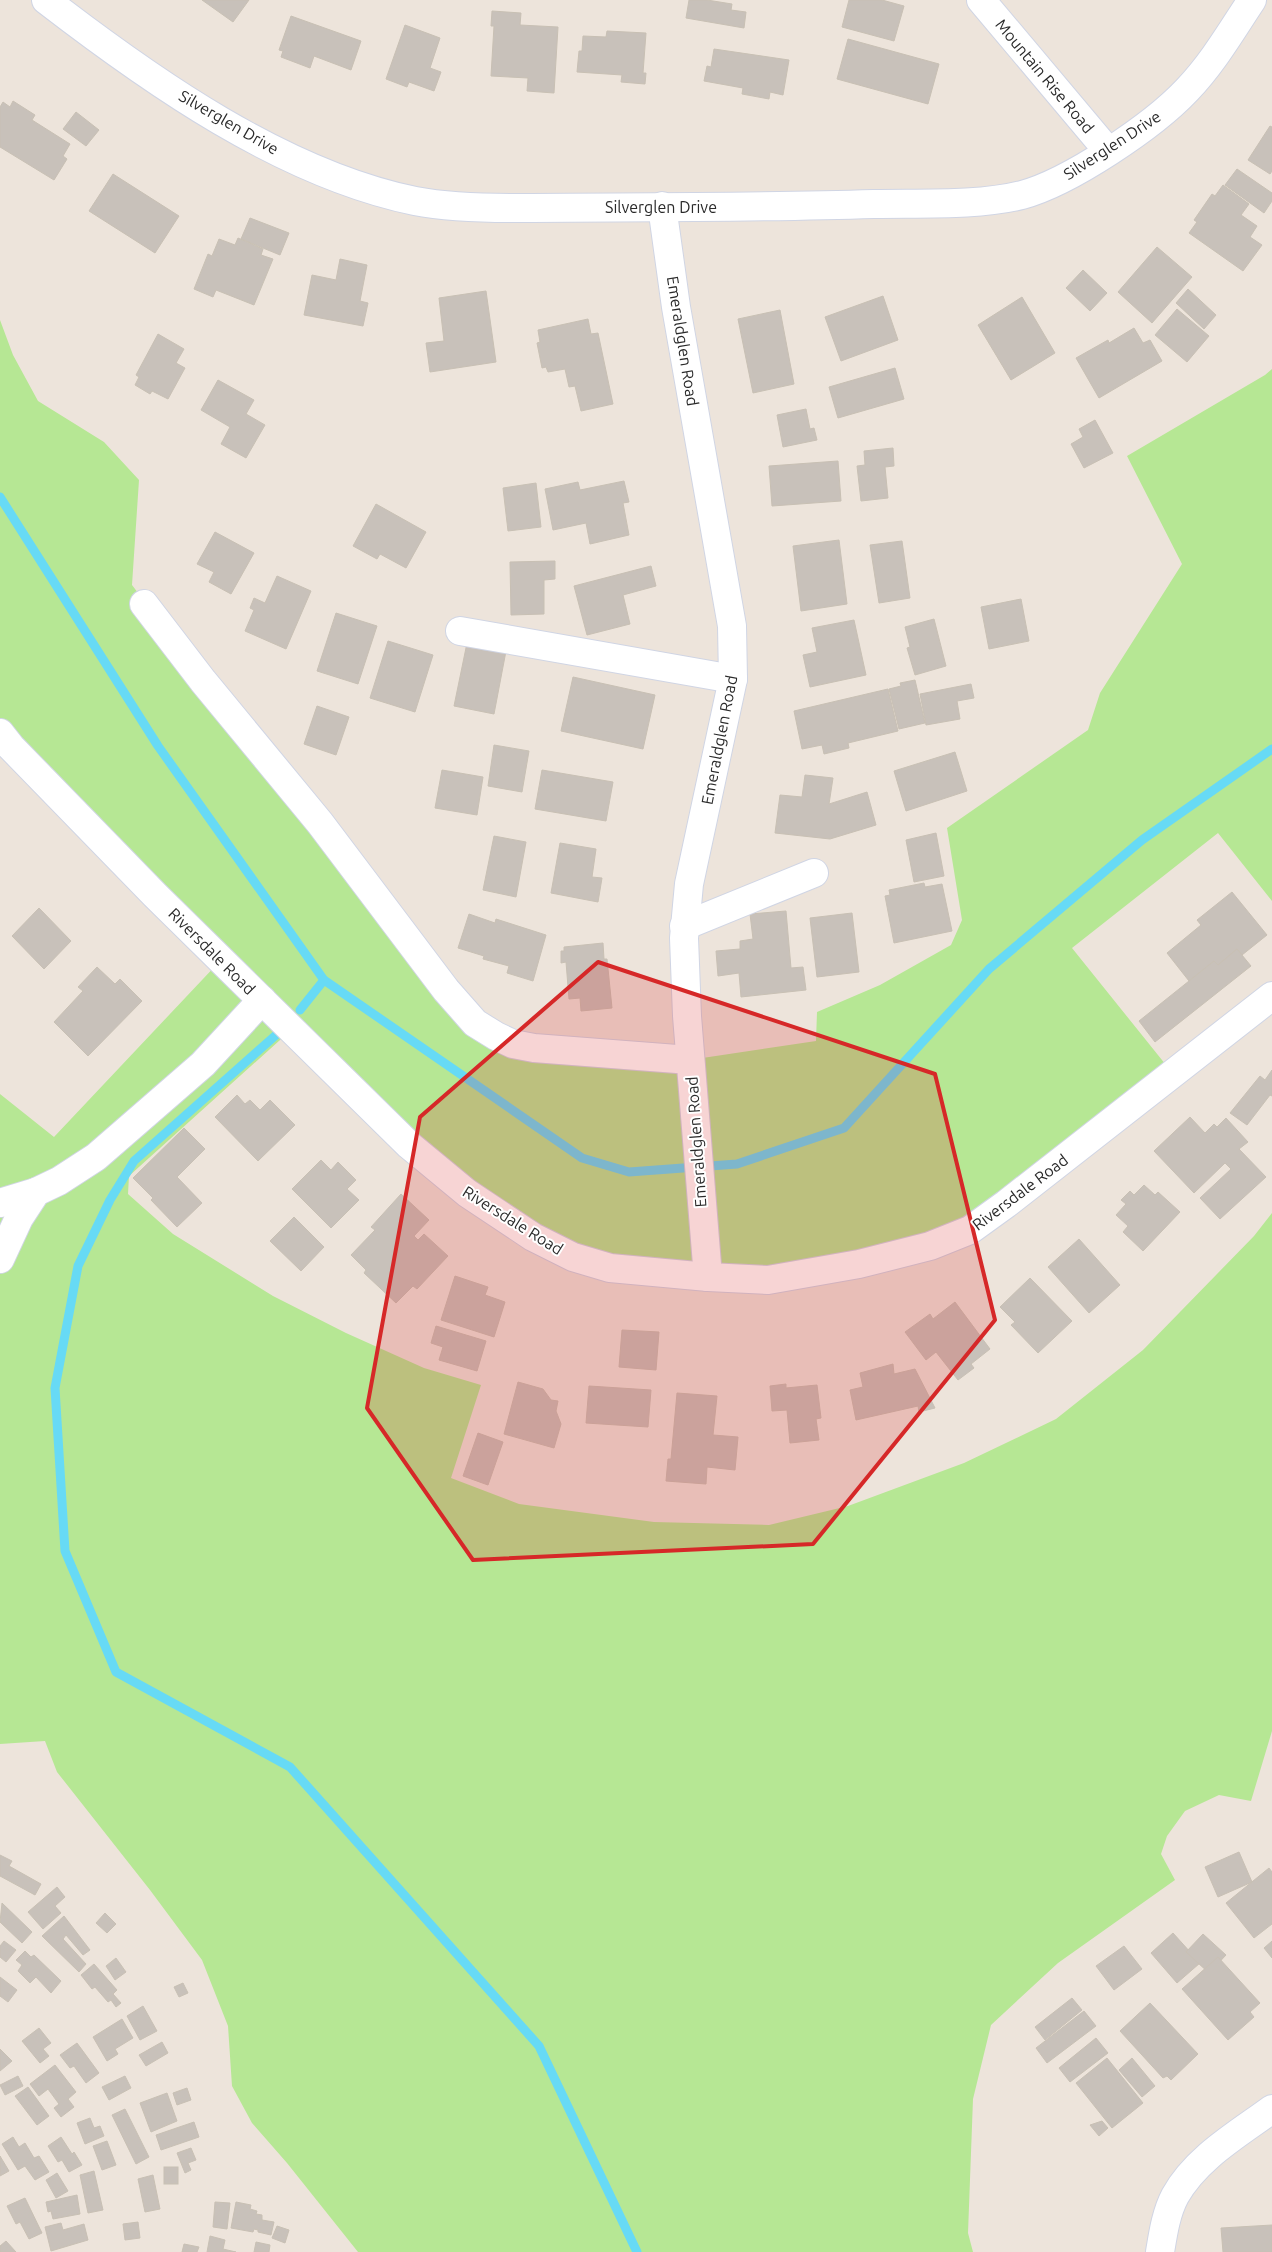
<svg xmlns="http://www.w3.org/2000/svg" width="1272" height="2252" font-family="Ubuntu,sans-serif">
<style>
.green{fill:#b6e794}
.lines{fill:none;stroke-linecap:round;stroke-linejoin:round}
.stream{stroke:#67daf5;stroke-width:9}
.building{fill:#c8c1ba;stroke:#c8c0b4}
.minor-casing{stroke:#d0d5e4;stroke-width:30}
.minor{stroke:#fff;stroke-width:28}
.marked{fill:#d62828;fill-opacity:0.2;stroke:#d62828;stroke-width:4;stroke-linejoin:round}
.labels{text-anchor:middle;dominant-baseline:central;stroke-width:4;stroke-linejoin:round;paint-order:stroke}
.street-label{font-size:16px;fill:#2a2a2a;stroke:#fff}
</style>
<rect width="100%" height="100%" fill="#ede4db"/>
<!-- green -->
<polygon class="green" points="0,320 13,355 38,401 104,442 139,480 132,585 206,683 495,1036 689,1060 816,1041 817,1012 880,985 951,945 962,920 947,828 1088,730 1100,693 1182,564 1127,456 1265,375 1272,369 1272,901 1218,833 1072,948 1170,1070 976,1224 768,1278 610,1267 534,1235 290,1031 129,1176 128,1194 173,1234 273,1296 346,1333 424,1368 481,1385 451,1478 519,1504 654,1522 769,1525 848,1506 964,1463 1056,1419 1143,1350 1254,1236 1272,1213 1272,1731 1251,1801 1219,1795 1185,1811 1167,1836 1161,1854 1175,1880 1058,1963 991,2025 973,2099 968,2233 973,2252 358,2252 287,2163 252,2123 232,2086 228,2026 202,1960 150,1890 57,1772 45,1741 0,1744 0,1094 54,1137 219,962 0,742"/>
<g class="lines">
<!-- stream -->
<g class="stream">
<polyline points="0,497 158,746 324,980 582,1158 629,1172 737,1164 844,1128 989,969 1142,840 1272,749"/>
<polyline points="300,1010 324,980"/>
<polyline points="276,1035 134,1161 110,1200 78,1266 55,1388 65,1551 116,1672 290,1767 539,2046 637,2252"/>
</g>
</g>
<!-- building -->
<g class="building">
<polygon points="202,0 249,0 233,22"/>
<polygon points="689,0 707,0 732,4 731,10 746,12 744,28 686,18"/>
<polygon points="849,0 882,0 904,6 894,41 842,27"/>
<polygon points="492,11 521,13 520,25 558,27 554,93 527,91 528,78 491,76 494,26 491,26"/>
<polygon points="291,16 361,41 351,70 314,56 310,68 281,57 283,51 279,50"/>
<polygon points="405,25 440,38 430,68 441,72 434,91 409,82 407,87 386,79"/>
<polygon points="607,31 646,33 643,73 646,73 645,84 621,82 622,75 577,72 579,51 582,51 583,36 606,37"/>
<polygon points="848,39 939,64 928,104 837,79"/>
<polygon points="714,49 789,60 783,95 770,92 769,99 742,94 743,88 704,81 707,66 711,67"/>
<polygon points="13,101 35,115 32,120 70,144 63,156 67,159 54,180 0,147 0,107 3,102 10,107"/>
<polygon points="76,112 99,130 86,146 63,129"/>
<polygon points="1270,126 1272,127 1272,171 1270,174 1248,160"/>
<polygon points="1237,169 1272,193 1272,201 1264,213 1225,185"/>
<polygon points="113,174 179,216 155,253 89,211"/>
<polygon points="1223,185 1249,204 1241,215 1257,226 1250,237 1262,245 1243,271 1189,233 1197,222 1194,220 1212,194 1215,196"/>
<polygon points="250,218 289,233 280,255 241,239"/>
<polygon points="238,238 263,249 261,255 273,259 254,305 216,290 213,297 194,289 208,254 212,256 219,239 235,245"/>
<polygon points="1157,247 1192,277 1152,323 1118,292"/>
<polygon points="340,259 367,265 360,301 368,303 363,326 304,315 312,275 336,280"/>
<polygon points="1083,270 1107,293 1090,311 1066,288"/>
<polygon points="1188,289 1216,315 1204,329 1176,303"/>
<polygon points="486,291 496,362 430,372 426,343 444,341 439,298"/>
<polygon points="883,296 898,340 841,361 825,317"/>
<polygon points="1022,297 1055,353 1011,380 978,325"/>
<polygon points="1177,309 1209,336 1187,362 1155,335"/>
<polygon points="780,310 794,384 753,393 738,319"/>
<polygon points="588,319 591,334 598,333 613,404 581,411 575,386 569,387 565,369 548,372 546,367 542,368 537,343 540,342 538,330"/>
<polygon points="1134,328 1143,343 1150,340 1162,361 1099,398 1076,358 1108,340 1109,343"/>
<polygon points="158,334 184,349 176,363 185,368 168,399 152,391 150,394 135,385 139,377 136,375"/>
<polygon points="895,368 904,399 838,418 829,387"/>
<polygon points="218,380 254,400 246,414 265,425 246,458 221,444 230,427 201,410"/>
<polygon points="806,409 810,429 814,428 817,440 783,447 777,415"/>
<polygon points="1095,420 1113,453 1084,468 1071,444 1083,437 1079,429"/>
<polygon points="893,448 894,466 885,467 888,498 861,501 857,466 865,465 864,451"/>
<polygon points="838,461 841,501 772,506 769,466"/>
<polygon points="624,481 629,502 623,503 629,535 590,544 586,523 553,530 545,489 578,482 580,490"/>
<polygon points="536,483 541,527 508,531 503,488"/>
<polygon points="376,504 426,532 406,568 380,554 377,559 353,546"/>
<polygon points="215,532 254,553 231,594 209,582 214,572 197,564"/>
<polygon points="839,540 847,604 801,611 793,546"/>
<polygon points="902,541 910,598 879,603 870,545"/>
<polygon points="555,561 555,579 544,580 544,614 511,615 510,562"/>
<polygon points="651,566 656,586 623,595 630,624 587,635 574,586"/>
<polygon points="277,576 311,591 286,649 245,631 254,610 250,608 254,598 265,603"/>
<polygon points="1021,599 1029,641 989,649 981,607"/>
<polygon points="336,613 377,626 358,684 317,671"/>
<polygon points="934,619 946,666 915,675 907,648 910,647 905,627"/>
<polygon points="854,620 866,675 810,687 803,655 817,652 812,628"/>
<polygon points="388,641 433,655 415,712 370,698"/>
<polygon points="467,643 506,651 494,714 454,706"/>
<polygon points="573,677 655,695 643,749 561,731"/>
<polygon points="915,680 925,723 899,729 889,689 901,686 900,683"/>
<polygon points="971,684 974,698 957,701 960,719 926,725 920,694"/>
<polygon points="888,689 898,731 848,743 849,748 824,754 822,745 802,749 794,711"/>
<polygon points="317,706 349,717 336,755 304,744"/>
<polygon points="494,745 529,751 522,792 488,786"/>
<polygon points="955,752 967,791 906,811 894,771"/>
<polygon points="442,770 483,777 477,815 435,808"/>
<polygon points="542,770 613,782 606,821 535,809"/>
<polygon points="805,775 833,778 829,804 867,792 876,825 830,839 775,833 780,795 802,797"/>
<polygon points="936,833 944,876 914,882 906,840"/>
<polygon points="494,836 526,842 516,897 483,890"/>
<polygon points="560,843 596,849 592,877 602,878 598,902 551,893"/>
<polygon points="924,883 925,887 942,884 952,931 894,943 885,896 890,895 889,890"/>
<polygon points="1232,892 1267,935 1242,955 1237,949 1218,965 1214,961 1189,981 1167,953 1201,925 1197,920"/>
<polygon points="39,908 71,941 44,969 12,936"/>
<polygon points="786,911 791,968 803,967 806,990 741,997 739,973 718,976 716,951 740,949 740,941 753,939 750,914"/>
<polygon points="852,913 859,972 817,977 810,918"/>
<polygon points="469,914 495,923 496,919 546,935 533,981 507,973 509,966 483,959 484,956 458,948"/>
<polygon points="603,943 604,959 607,959 612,1008 581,1011 580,998 569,999 566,962 561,963 561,951 564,951 564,947"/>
<polygon points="1237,949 1251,966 1155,1042 1139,1021 1214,961 1218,965"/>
<polygon points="97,967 115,984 120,979 142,1001 88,1056 54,1022 83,991 78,987"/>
<polygon points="1272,1070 1272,1096 1270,1095 1247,1125 1230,1113 1260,1076 1265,1080"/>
<polygon points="237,1095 245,1104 250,1100 260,1110 270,1100 295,1125 258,1161 215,1117"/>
<polygon points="1190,1117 1205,1133 1214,1124 1217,1127 1226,1118 1248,1142 1239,1149 1266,1177 1220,1219 1200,1198 1231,1169 1225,1163 1194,1193 1154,1151"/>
<polygon points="184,1128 205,1149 177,1177 202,1203 177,1227 151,1200 153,1198 133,1178"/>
<polygon points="321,1160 331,1170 338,1162 356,1180 347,1189 359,1200 331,1228 292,1189"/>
<polygon points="1144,1185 1155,1195 1158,1192 1180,1212 1143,1251 1123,1232 1128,1226 1116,1215 1126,1204 1121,1200 1130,1191 1134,1195"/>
<polygon points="401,1194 429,1220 414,1236 418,1240 424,1234 448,1256 417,1289 413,1286 396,1303 364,1273 366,1270 351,1255 375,1230 371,1227"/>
<polygon points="294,1217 324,1247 301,1271 270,1241"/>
<polygon points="1079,1239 1120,1285 1089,1313 1048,1267"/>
<polygon points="455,1276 488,1287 485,1295 505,1302 494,1337 441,1320"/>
<polygon points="1030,1278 1072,1321 1038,1353 1011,1325 1015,1322 1000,1307"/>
<polygon points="955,1302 990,1349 971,1364 974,1368 958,1380 936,1352 926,1360 905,1332 930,1314 933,1319"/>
<polygon points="436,1326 486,1341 477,1371 439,1360 443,1347 431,1343"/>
<polygon points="622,1330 659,1332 656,1370 619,1367"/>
<polygon points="893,1364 894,1374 915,1369 935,1408 919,1412 918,1406 856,1420 850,1390 863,1387 860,1373"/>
<polygon points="518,1382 543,1389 551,1400 558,1401 556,1411 561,1424 554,1448 504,1434"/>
<polygon points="786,1384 786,1388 817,1385 821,1418 816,1419 819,1440 790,1443 787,1410 772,1411 770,1386"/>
<polygon points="589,1386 651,1390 648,1427 586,1423"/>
<polygon points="677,1393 717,1396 713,1435 738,1437 735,1470 707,1467 706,1484 666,1481 668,1459 671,1459"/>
<polygon points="478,1433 503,1442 488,1485 463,1476"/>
<polygon points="1239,1852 1252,1882 1218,1897 1205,1867"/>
<polygon points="0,1855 12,1861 9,1866 41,1884 35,1895 0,1876"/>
<polygon points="1269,1868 1272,1872 1272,1924 1254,1938 1226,1903"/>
<polygon points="57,1887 65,1897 55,1906 61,1913 43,1929 28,1912"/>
<polygon points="2,1903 32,1932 22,1943 0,1922"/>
<polygon points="105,1913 116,1924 107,1933 96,1923"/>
<polygon points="64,1916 90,1950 83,1955 66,1935 63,1939 86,1964 79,1972 42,1936"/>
<polygon points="1173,1933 1200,1963 1177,1983 1151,1953"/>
<polygon points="1203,1934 1226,1955 1209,1973 1186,1952"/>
<polygon points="4,1941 16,1950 6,1962 0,1957 0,1946"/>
<polygon points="1272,1941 1272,1958 1264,1948"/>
<polygon points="1124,1946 1142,1969 1114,1990 1096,1966"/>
<polygon points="25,1951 31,1957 34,1955 61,1981 51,1993 36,1977 30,1983 18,1971 22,1965 16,1960"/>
<polygon points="1218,1957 1260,2003 1250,2012 1254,2017 1228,2040 1182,1989"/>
<polygon points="116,1958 126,1972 115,1980 106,1966"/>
<polygon points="94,1964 117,1990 113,1994 121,2003 116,2007 111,2000 108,2002 95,1987 92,1989 81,1975"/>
<polygon points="0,1977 17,1990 8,2002 0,1996"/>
<polygon points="183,1983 188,1993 179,1997 174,1987"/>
<polygon points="1072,1998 1082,2010 1045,2040 1035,2027"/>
<polygon points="1150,2003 1198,2054 1171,2080 1167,2076 1163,2078 1120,2031"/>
<polygon points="143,2006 157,2031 140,2040 127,2016"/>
<polygon points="1084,2011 1096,2026 1047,2063 1036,2048"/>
<polygon points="122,2019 133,2038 115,2049 118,2054 107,2061 93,2037"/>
<polygon points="39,2028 51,2043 43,2049 49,2056 40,2063 22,2041"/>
<polygon points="1096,2038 1108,2053 1070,2082 1059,2068"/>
<polygon points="162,2042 168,2053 146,2066 139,2055"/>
<polygon points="77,2043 99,2073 86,2083 74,2066 70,2068 60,2055"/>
<polygon points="0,2049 12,2061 0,2071"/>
<polygon points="1107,2058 1143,2103 1112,2128 1076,2083"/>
<polygon points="1132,2058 1155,2086 1142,2097 1119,2070"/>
<polygon points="55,2065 76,2092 68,2099 74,2107 61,2117 54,2108 59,2104 48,2089 39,2096 30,2084"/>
<polygon points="18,2076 23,2086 5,2095 0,2085"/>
<polygon points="125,2076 131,2088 109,2100 102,2087"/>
<polygon points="28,2087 49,2116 37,2125 15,2096"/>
<polygon points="187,2088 191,2100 177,2105 173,2093"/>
<polygon points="167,2093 177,2121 151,2132 140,2103"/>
<polygon points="125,2109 149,2157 136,2164 112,2115"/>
<polygon points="90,2118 94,2128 100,2126 104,2136 85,2144 77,2123"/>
<polygon points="1102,2121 1108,2128 1099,2136 1090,2125"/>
<polygon points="194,2122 199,2137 161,2150 156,2135"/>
<polygon points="13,2137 19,2147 25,2143 34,2158 39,2156 49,2172 35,2180 25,2166 18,2170 2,2144"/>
<polygon points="61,2137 72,2154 74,2152 82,2165 69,2172 62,2160 58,2162 48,2146"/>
<polygon points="107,2141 116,2165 102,2170 93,2146"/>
<polygon points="191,2148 196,2160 188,2163 191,2170 185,2173 177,2153"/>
<polygon points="0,2156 9,2171 0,2176"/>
<rect x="164" y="2167" width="14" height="17"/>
<polygon points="94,2171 103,2210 88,2213 80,2175"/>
<polygon points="57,2173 68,2191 56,2198 46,2180"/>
<polygon points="153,2175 160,2209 145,2212 138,2179"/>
<polygon points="77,2195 80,2214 53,2219 51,2211 48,2212 46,2202"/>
<polygon points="25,2198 42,2233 29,2239 20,2222 16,2224 7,2206"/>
<polygon points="215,2202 230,2203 227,2229 213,2227"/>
<polygon points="236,2202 251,2205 250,2209 257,2211 256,2214 262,2215 262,2220 274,2222 271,2235 258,2232 258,2230 254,2229 253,2232 231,2228"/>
<polygon points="138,2222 140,2238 125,2240 123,2224"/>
<polygon points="61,2223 63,2230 84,2224 88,2240 51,2251 45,2227"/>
<polygon points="1272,2225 1272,2252 1223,2252 1221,2228"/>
<polygon points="277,2226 289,2230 285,2243 272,2238"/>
<polygon points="210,2236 225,2240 223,2249 236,2252 207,2252"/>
<polygon points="6,2241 16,2252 0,2252 0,2246"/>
<polygon points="256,2242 270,2245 269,2252 254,2252"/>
<polygon points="184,2244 199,2247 197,2252 182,2252"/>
</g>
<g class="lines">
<!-- minor casing -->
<g class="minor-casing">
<g id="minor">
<path d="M 46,0 C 151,81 283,174 415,201 C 447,207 480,208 512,208 C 633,207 754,208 874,204 C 920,203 979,206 1022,195 C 1070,182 1153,126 1187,90 C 1213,63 1232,30 1252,0"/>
<polyline points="981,0 1108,151"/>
<polyline points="662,206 676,307 732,626 733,679 689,884 684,938 687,1016 708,1277"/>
<polyline points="144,604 203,681 320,823 446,990 475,1023 496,1036 513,1044 534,1048 690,1060"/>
<polyline points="460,631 733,679"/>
<polyline points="0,733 11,747 155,895 409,1145 467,1193 533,1237 573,1257 610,1268 708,1277 768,1280 859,1264 930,1246 970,1230 1006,1204 1272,996"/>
<polyline points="684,926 814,873"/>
<polyline points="0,1203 36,1192"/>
<polyline points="0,1259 19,1218 36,1192 59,1181 96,1157 203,1064 262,1000"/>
<path d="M 1160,2252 C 1163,2234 1166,2213 1175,2196 C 1196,2158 1238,2134 1272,2109"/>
</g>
</g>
<!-- minor -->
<use href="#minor" class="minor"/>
</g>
<!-- marked area -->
<path class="marked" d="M 598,962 L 935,1074 L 995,1320 L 813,1544 L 473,1560 L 367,1408 L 420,1117 Z"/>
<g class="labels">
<!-- street labels -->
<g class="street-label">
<text transform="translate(1045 76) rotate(50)">Mountain Rise Road</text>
<text transform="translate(229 122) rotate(30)">Silverglen Drive</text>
<text transform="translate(1112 145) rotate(-33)">Silverglen Drive</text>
<text x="661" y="207">Silverglen Drive</text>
<text transform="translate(683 341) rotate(81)">Emeraldglen Road</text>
<text transform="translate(719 740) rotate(-79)">Emeraldglen Road</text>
<text transform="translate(212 951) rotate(45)">Riversdale Road</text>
<text transform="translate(696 1142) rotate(-94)">Emeraldglen Road</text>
<text transform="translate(1020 1192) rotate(-37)">Riversdale Road</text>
<text transform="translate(513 1220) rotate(32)">Riversdale Road</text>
</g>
</g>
</svg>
